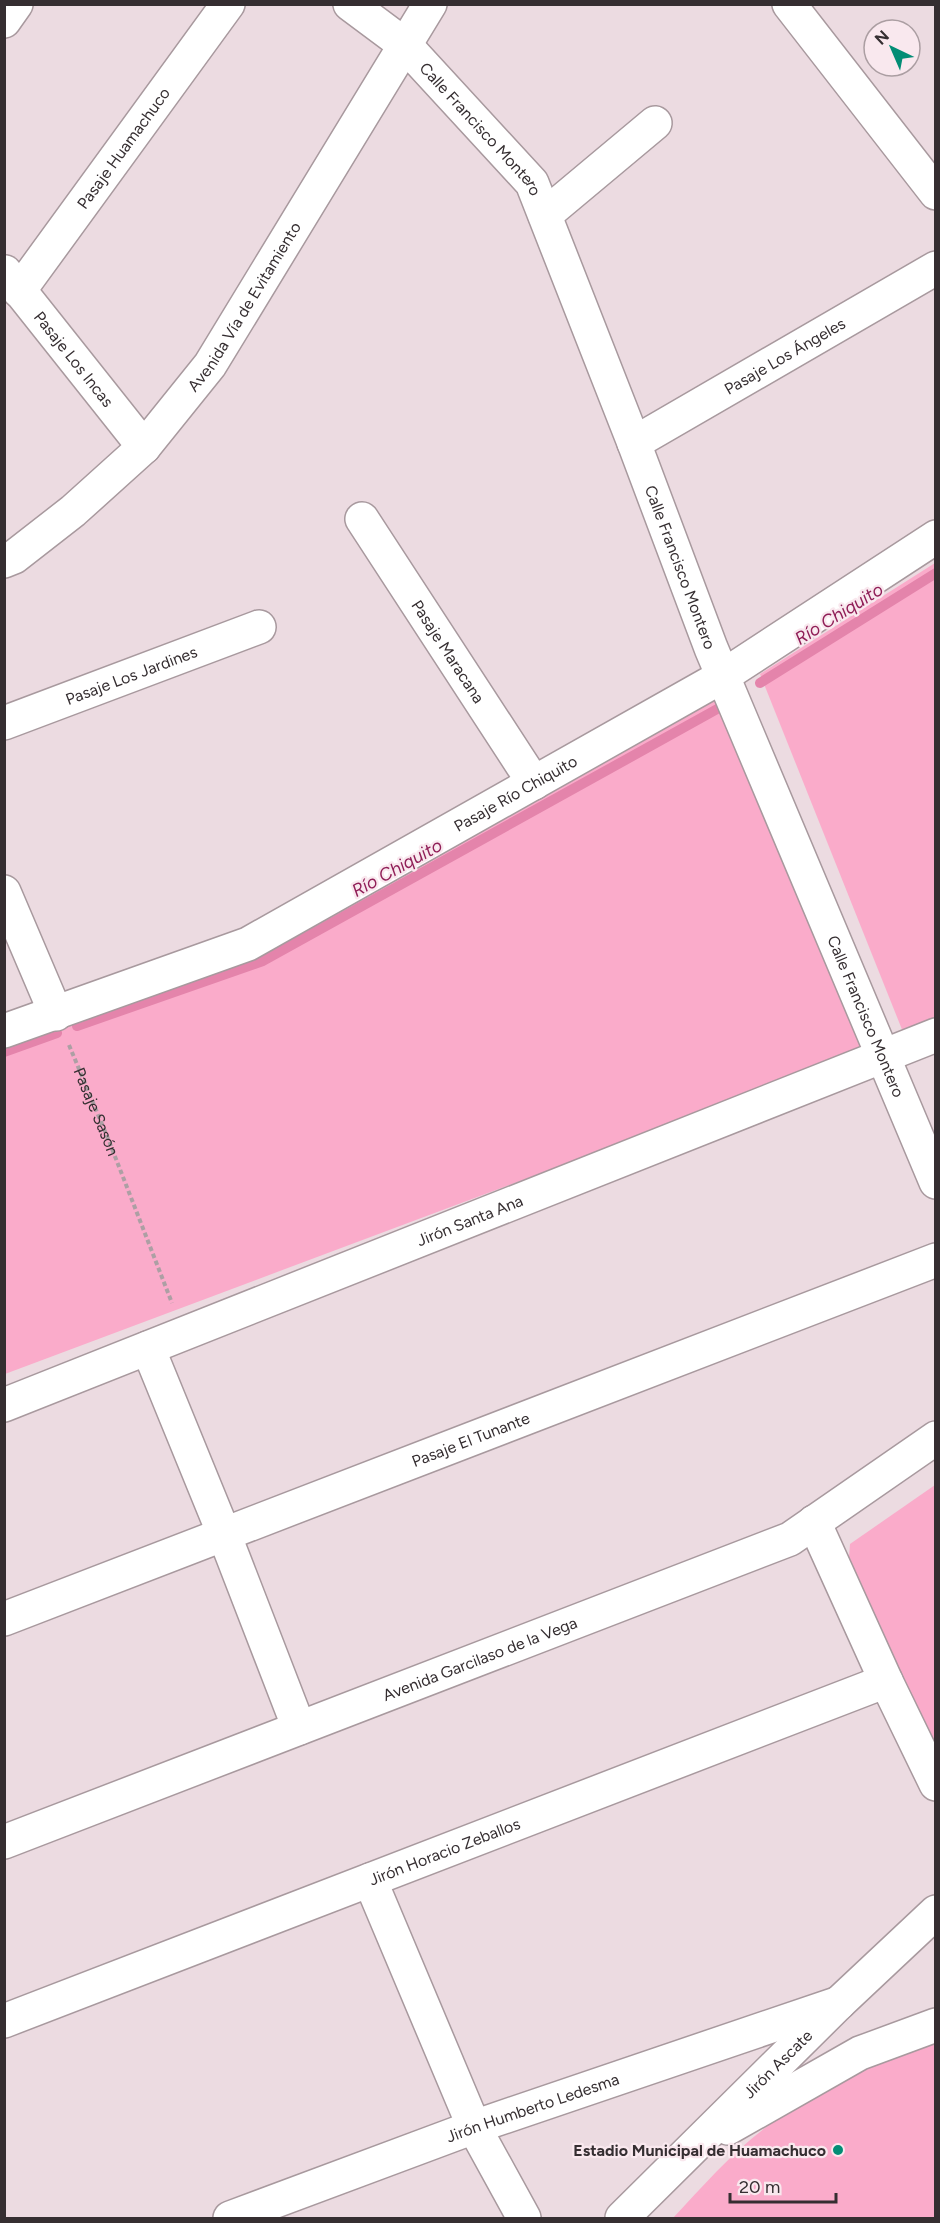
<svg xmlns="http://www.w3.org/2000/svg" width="940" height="2223" font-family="Figtree,sans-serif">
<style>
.green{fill:#faabca}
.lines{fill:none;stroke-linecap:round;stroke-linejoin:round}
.stream{stroke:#e484ab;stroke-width:10}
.minor-casing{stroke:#a8999e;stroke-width:36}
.path{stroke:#ad9fa4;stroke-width:4;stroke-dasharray:4.5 3;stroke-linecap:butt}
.minor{stroke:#fff;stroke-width:33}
.poi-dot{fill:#028d75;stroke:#f9e8ee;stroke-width:2}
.labels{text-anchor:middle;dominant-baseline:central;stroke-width:4.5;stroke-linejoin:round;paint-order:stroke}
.street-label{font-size:16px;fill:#352e31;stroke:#f9e8ee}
.poi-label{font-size:16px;font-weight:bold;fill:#352e31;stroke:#f9e8ee;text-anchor:end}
.water-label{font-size:18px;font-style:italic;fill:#901f58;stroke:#f9e8ee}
</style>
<rect width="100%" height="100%" fill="#ecdbe1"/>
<!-- green -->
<g class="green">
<polygon points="935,563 935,1024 905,1037 760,674"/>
<polygon points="721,695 864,1052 5,1374 5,1046"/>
<polygon points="935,1485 935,1759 849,1557 850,1544"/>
<path d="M 935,2038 L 935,2218 L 673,2218 C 703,2186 733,2151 769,2125 C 820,2088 877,2062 935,2038 Z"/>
</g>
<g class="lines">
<!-- stream -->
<g class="stream">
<polyline points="760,683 936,573"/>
<polyline points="77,1026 263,961 719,708"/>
<polyline points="4,1052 57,1033"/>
</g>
<!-- minor casing -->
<g class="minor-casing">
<g id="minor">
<path id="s2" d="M 350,4 L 405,45 L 532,183 L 634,443 L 711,648 L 936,1182"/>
<polyline points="789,4 936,193"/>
<polyline points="4,21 16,4"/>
<polyline points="545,215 655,123"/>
<path id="s3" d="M 5,272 L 144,447"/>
<path id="s4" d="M 19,291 L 228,4"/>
<path id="s5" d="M 634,443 L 936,268"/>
<path id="s6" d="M 362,519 L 534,783"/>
<path id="s7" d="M 4,561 L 14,557 L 73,511 L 144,447 L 210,365 L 430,4"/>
<path id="s8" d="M 4,723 L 259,627"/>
<polyline points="4,892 56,1014"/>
<path id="s9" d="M 4,1031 L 248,944 L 723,676 L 936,537"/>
<polyline points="148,1348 224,1534 299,1728"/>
<path id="s10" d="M 4,1405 L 936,1035"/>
<polyline points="814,1522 886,1681 936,1784"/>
<path id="s11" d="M 4,1619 L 936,1260"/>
<path id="s12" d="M 4,1842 L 790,1539 L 936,1438"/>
<polyline points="370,1880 474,2127 524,2218"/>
<path id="s13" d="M 4,2021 L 886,1681"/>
<polyline points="728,2128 860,2053 936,2025"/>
<path id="s14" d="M 230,2218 L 474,2127 L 839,2003"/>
<path id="s15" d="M 622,2218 L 839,2003 L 936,1912"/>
</g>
</g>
<!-- path -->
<path class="path" id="s1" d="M 69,1045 L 109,1141 L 172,1303"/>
<!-- minor -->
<use href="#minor" class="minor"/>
</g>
<!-- markers -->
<circle class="poi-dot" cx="838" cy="2150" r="6"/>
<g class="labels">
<!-- street labels -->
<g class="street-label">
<text stroke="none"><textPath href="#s2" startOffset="182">Calle Francisco Montero</textPath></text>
<text stroke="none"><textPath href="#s4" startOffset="177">Pasaje Huamachuco</textPath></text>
<text stroke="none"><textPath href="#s7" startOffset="354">Avenida Vía de Evitamiento</textPath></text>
<text stroke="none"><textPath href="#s5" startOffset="174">Pasaje Los Ángeles</textPath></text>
<text stroke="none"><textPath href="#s3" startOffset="111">Pasaje Los Incas</textPath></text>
<text stroke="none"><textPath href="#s2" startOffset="668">Calle Francisco Montero</textPath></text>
<text stroke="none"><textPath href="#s6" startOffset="158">Pasaje Maracana</textPath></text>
<text stroke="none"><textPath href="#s8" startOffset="136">Pasaje Los Jardines</textPath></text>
<text stroke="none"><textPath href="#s9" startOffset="566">Pasaje Río Chiquito</textPath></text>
<text stroke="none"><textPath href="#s2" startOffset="1154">Calle Francisco Montero</textPath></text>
<text stroke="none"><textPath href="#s1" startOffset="72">Pasaje Sasón</textPath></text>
<text stroke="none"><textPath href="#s10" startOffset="501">Jirón Santa Ana</textPath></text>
<text stroke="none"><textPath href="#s11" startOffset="500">Pasaje El Tunante</textPath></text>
<text stroke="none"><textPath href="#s12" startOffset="510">Avenida Garcilaso de la Vega</textPath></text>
<text stroke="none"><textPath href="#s13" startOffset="472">Jirón Horacio Zeballos</textPath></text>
<text stroke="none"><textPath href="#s15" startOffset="219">Jirón Ascate</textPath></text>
<text stroke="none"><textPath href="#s14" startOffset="322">Jirón Humberto Ledesma</textPath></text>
</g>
<!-- poi labels -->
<g class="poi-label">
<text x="826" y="2150">Estadio Municipal de Huamachuco</text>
</g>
<!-- water labels -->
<g class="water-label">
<text transform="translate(839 614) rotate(-32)">Río Chiquito</text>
<text transform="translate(397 868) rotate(-29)">Río Chiquito</text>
</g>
</g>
<!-- border -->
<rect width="940" height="2223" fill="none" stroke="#352e31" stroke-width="12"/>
<!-- north arrow -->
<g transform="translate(892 48) rotate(316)"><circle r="28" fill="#f9e8ee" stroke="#ab9ea2" stroke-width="1.5"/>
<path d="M0-4.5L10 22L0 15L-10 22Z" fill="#028d75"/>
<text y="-9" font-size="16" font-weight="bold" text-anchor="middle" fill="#352e31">N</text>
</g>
<!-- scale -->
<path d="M730 2193v9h106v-9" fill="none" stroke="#352e31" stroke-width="3"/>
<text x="739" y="2193" font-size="18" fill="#352e31" stroke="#f9e8ee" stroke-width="4.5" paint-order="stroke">20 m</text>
</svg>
